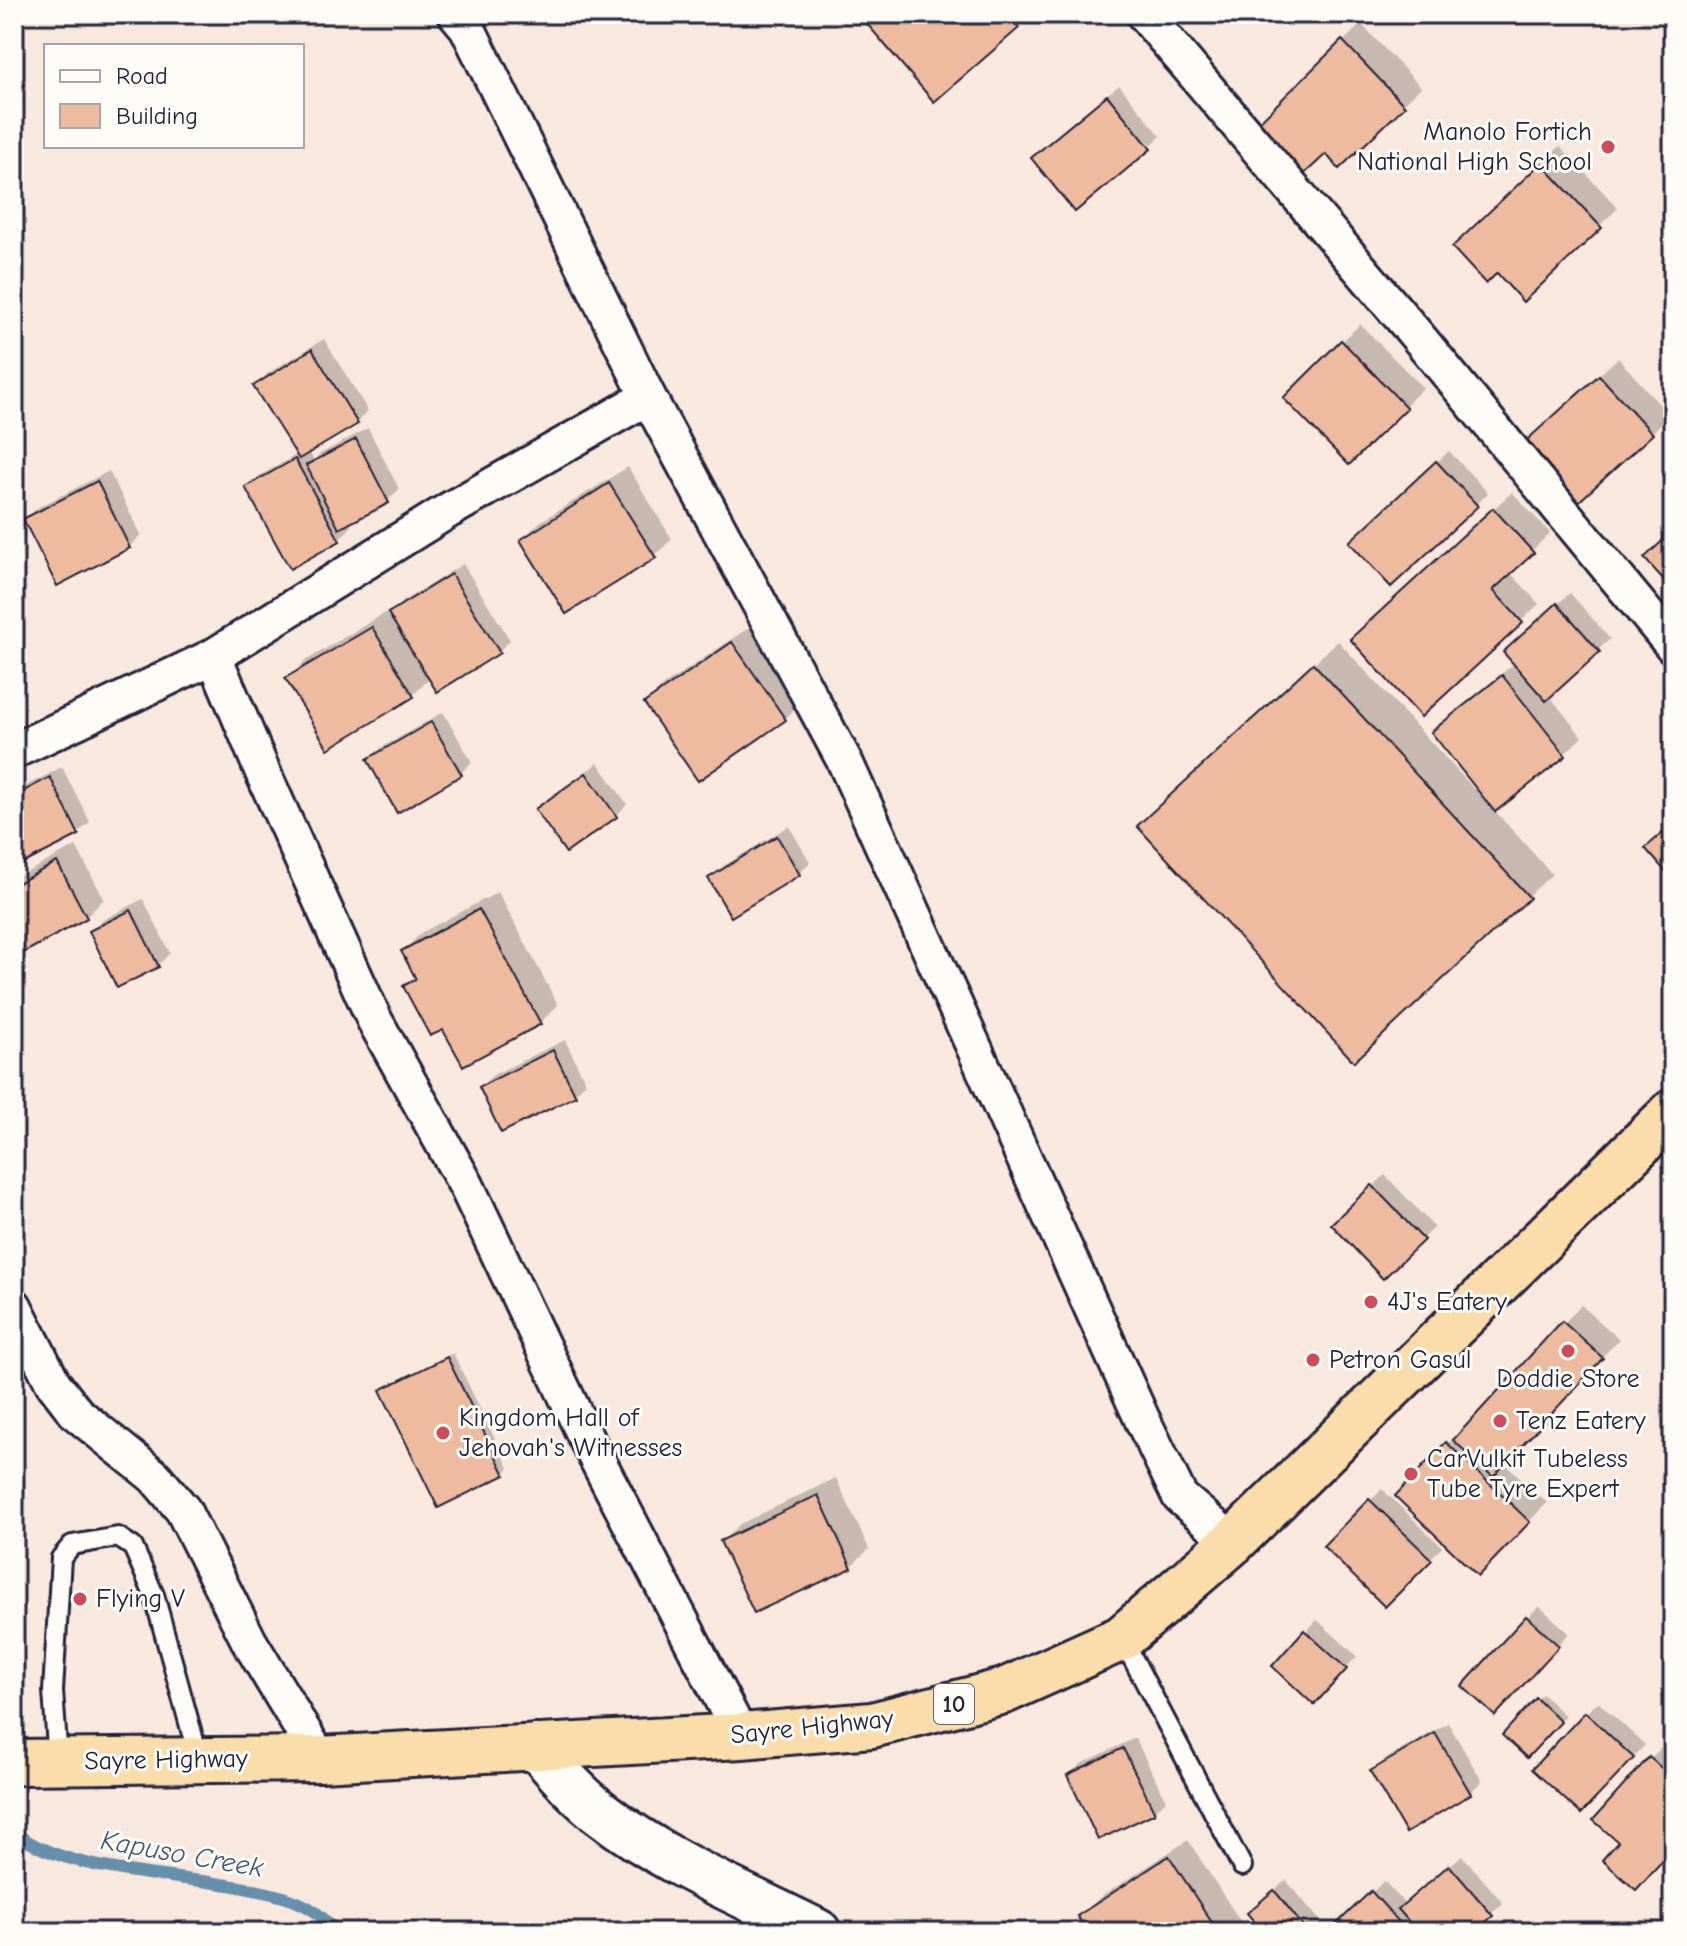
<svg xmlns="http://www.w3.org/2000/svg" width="1687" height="1946" font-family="'Comic Neue',sans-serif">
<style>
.shadow{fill:#0003}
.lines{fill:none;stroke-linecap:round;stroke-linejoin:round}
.stream{stroke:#668fab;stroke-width:12}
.building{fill:#eebb9f;stroke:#22223b;stroke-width:2}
.lane-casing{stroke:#22223b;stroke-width:24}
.street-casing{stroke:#22223b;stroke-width:40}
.secondary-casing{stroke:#22223b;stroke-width:50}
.highway-casing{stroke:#22223b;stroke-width:50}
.lane{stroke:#fdfcf7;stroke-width:18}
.street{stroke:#fdfcf7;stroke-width:34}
.secondary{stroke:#fdfcf7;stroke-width:44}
.highway{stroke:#faddab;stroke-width:44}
.poi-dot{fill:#d1495b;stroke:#fdfcf7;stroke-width:3}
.labels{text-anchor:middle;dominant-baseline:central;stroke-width:6;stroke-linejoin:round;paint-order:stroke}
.shield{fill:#fdfcf7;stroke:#646373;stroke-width:2}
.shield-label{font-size:24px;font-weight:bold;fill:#22223b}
.poi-label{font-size:26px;fill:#22223b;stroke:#fdfcf7;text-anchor:start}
.street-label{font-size:26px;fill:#22223b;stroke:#fdfcf7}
.water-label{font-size:28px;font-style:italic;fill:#445973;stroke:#fdfcf7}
</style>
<rect width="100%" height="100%" fill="#f8e8dd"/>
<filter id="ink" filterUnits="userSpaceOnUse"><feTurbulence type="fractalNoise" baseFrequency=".0125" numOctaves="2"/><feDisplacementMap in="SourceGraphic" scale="16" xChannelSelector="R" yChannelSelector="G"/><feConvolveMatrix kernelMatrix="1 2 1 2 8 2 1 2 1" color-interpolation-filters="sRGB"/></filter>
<g filter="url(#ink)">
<!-- shadow -->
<g class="shadow">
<polygon points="882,14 1031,14 1018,27"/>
<polygon points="1361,24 1421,87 1339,166 1326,151 1255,128"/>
<polygon points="1119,85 1161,136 1149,147 1045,147"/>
<polygon points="1560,146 1618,208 1523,299 1472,230"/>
<polygon points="1360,324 1423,388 1349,462 1286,398"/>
<polygon points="324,339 368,411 356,423 308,451 314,460 320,454 368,428 399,489 388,501 348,522 351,527 339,539 290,566 247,488 259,476 298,454 256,386 267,374"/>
<polygon points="1618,358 1669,415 1652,433 1539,430"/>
<polygon points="1449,451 1488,493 1476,505 1363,530"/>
<polygon points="628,467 672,539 654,556 522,540 540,522"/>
<polygon points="109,471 141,535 129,547 26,520 37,508"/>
<polygon points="1512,492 1550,533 1510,572 1539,604 1521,621 1370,622"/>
<polygon points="463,564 510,640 498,652 430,678 413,695 288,679 305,661 390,610 391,613 402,602"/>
<polygon points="1570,593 1610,639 1549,695 1582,737 1564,754 1494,810 1552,874 1354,1059 1163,803 1338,641 1475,790 1478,788 1433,732 1451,715 1515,663 1517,640"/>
<polygon points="751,626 803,701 785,719 647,703 664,685"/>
<polygon points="443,712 472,762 460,774 369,760 381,748"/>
<polygon points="598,763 627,804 616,816 538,809 549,798"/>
<polygon points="62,767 90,822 78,833 14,866 14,792"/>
<polygon points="789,826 810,862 799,874 710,879 722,867"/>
<polygon points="76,846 104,899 86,917 14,956 14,879"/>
<polygon points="498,892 558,1005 540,1023 406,986 417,975 404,951 421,933"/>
<polygon points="143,899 170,953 158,965 118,985 91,931 103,920"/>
<polygon points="565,1040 586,1083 574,1094 481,1087 493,1075"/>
<polygon points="1385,1175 1434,1227 1383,1276 1334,1224"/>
<polygon points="1581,1305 1619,1339 1505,1463 1547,1503 1478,1573 1398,1496 1465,1426 1467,1428"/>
<polygon points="453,1353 509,1468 504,1473 383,1391 388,1386"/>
<polygon points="836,1478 869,1549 851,1566 723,1541 740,1524"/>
<polygon points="1382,1489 1442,1547 1385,1604 1326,1546"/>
<polygon points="1539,1606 1569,1633 1507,1702 1527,1618"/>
<polygon points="1317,1620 1357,1656 1326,1690 1306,1632"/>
<polygon points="1542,1694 1565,1716 1527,1755 1505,1735"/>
<polygon points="1598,1702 1645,1745 1593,1800 1586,1713"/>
<polygon points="1448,1723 1482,1781 1470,1793 1373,1772 1384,1760"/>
<polygon points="1135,1738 1166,1800 1154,1812 1070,1775 1081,1764"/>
<polygon points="1668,1740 1673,1745 1673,1848 1621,1842 1596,1820"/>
<polygon points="1188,1840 1247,1932 1090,1932 1080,1917 1098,1899"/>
<polygon points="1462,1855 1503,1903 1471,1932 1330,1932 1384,1881 1406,1905"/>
<polygon points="1286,1880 1322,1923 1313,1932 1265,1932 1261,1902"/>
</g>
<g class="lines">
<!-- stream -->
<path class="stream" d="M 14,1832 C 67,1874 177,1874 245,1888 C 269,1893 293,1897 314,1911 C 323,1917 330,1925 337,1932"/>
</g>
<!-- building -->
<g class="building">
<polygon points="881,14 1007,14 1019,28 934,102 868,25"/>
<polygon points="1342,40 1405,106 1339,169 1326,154 1301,177 1253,128"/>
<polygon points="1107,95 1151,149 1075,212 1031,158"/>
<polygon points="1541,163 1602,228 1523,302 1497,273 1486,284 1452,247"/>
<polygon points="1341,340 1407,408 1349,465 1283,398"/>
<polygon points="312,349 358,424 299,459 253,386"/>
<polygon points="1599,375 1653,434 1573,507 1519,447"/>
<polygon points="356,439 389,503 339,529 306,465"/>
<polygon points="295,459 340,541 290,569 245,487"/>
<polygon points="1436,461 1478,506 1391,587 1349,542"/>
<polygon points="97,481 130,548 57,586 23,519"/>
<polygon points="609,483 656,558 566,614 520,540"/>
<polygon points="1493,508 1534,553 1493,590 1523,623 1421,717 1350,639"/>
<polygon points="1673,531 1673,590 1644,558"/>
<polygon points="451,574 500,653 437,692 388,613"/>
<polygon points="1557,603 1600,652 1546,701 1503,652"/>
<polygon points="372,627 414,697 328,749 285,678"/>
<polygon points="732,642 786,720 698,781 644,703"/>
<polygon points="1313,663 1530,898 1354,1062 1137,826"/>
<polygon points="1502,675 1566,756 1495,812 1431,732"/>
<polygon points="431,722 462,775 397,813 367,759"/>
<polygon points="586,773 617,817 566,853 535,809"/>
<polygon points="50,777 79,835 14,868 14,796"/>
<polygon points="1673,824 1673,880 1645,848"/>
<polygon points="777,836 800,875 731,917 708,878"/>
<polygon points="57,862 87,918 14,958 14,885"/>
<polygon points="479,909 541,1024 463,1066 443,1030 430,1036 403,986 416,979 401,951"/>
<polygon points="131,910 159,967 117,988 89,931"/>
<polygon points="553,1050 576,1096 501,1133 479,1087"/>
<polygon points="1372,1185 1424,1240 1383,1279 1331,1224"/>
<polygon points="1562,1321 1603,1358 1493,1477 1453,1440"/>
<polygon points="447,1357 505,1475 438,1508 380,1390"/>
<polygon points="1446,1442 1530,1522 1478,1576 1395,1496"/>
<polygon points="818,1495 852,1568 754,1613 720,1541"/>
<polygon points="1369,1499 1432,1560 1385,1607 1323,1546"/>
<polygon points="1526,1616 1559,1646 1495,1716 1462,1686"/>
<polygon points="1304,1630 1347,1669 1314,1705 1272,1666"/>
<polygon points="1536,1698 1561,1722 1527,1758 1502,1735"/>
<polygon points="1585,1712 1634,1758 1581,1814 1532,1769"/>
<polygon points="1435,1733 1471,1794 1406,1833 1370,1771"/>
<polygon points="1123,1748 1155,1813 1098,1840 1067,1775"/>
<polygon points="1649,1757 1673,1778 1673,1849 1636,1890 1602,1860 1618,1842 1593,1820"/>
<polygon points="1169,1856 1218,1932 1088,1932 1077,1916"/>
<polygon points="1449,1865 1493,1916 1474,1932 1418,1932 1398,1909"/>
<polygon points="1274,1890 1308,1932 1263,1932 1247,1913"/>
<polygon points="1371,1891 1408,1932 1328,1932"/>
</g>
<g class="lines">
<!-- lane casing -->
<g class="lane-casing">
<g id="lane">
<polyline points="1122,1638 1242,1866"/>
<polyline points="58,1761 53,1691 61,1558 72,1545 118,1537 133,1547 154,1595 199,1759"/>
</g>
</g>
<!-- street casing -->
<g class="street-casing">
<g id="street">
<polyline points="456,14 467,27 648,397 845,762 1142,1419 1180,1497 1233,1542"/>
<polyline points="1144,14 1419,338 1673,646"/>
<polyline points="214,656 264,775 375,1021 466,1185 586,1438 741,1736"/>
<polyline points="14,751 214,656 449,510 648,397"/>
<polyline points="14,1306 53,1383 76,1413 155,1477 183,1510 249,1641 320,1759"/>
</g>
</g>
<!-- secondary casing -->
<g class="secondary-casing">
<path id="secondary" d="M 536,1747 C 557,1771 576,1794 601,1813 C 665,1863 745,1895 818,1932"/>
</g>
<!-- highway casing -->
<g class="highway-casing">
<polyline id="highway" points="14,1762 320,1759 741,1736 872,1725 1004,1691 1122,1638 1233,1542 1673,1112"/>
</g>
<!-- lane -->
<use href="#lane" class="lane"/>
<!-- street -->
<use href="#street" class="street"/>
<!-- secondary -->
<use href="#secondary" class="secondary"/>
<!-- highway -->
<use href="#highway" class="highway"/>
</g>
</g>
<!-- markers -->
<g class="poi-dot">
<circle cx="1608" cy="147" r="8"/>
<circle cx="1371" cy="1302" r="8"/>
<circle cx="1568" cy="1351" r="8"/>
<circle cx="1313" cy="1360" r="8"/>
<circle cx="1500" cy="1421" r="8"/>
<circle cx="443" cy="1433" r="8"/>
<circle cx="1411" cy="1474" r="8"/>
<circle cx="80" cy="1599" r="8"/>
</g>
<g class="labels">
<!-- shield labels -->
<rect class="shield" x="934" y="1684" width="40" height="40" rx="6"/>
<g class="shield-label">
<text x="954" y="1704">10</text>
</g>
<!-- poi labels -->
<g class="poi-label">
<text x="1592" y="132" text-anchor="end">Manolo Fortich<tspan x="1592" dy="30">National High School</tspan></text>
<text x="1387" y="1302">4J's Eatery</text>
<text x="1329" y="1360">Petron Gasul</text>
<text x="1568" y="1379" text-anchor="middle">Doddie Store</text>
<text x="459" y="1418">Kingdom Hall of<tspan x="459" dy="30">Jehovah's Witnesses</tspan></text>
<text x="1516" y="1421">Tenz Eatery</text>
<text x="1427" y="1459">CarVulkit Tubeless<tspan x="1427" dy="30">Tube Tyre Expert</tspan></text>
<text x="96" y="1599">Flying V</text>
</g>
<!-- street labels -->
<g class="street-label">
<text transform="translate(812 1727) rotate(-6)">Sayre Highway</text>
<text transform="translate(166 1760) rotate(-1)">Sayre Highway</text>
</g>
<!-- water labels -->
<g class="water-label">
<text transform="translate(182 1854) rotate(10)">Kapuso Creek</text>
</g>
</g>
<!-- margin -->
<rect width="1687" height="1946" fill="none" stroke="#fdfcf7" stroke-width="48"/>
<rect x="24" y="24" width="1639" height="1898" fill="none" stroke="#22223b" stroke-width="3" filter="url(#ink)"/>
<!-- legend -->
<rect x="44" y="44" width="260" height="104" fill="#fdfcf7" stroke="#a5a5ac" stroke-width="2"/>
<rect x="60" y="70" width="40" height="12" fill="#fdfcf7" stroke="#a5a5ac" stroke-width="2"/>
<text x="116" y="84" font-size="24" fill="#22223b">Road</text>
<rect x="60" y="104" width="40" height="24" fill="#eebb9f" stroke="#a5a5ac" stroke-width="2"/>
<text x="116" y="124" font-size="24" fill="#22223b">Building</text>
</svg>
